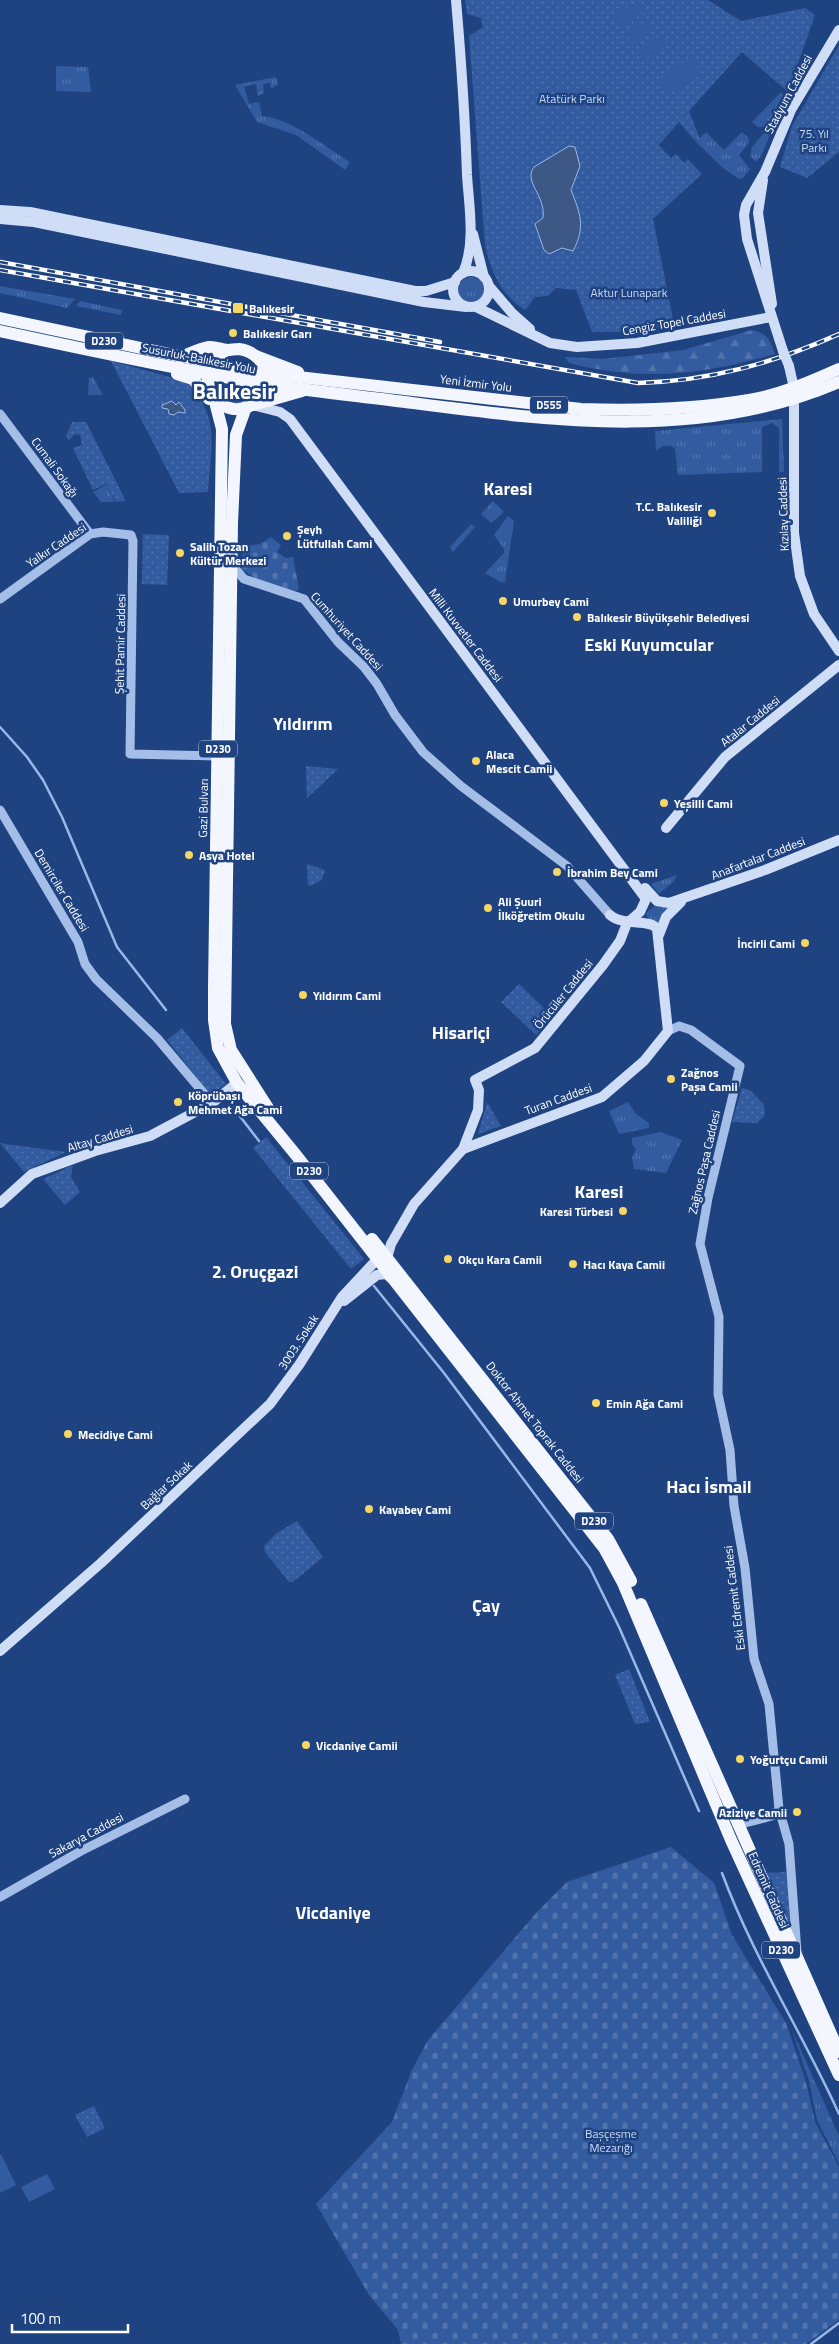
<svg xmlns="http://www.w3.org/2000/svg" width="839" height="2344" font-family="'Titillium Web',sans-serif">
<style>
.grass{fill:url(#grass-tufts)}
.forest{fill:url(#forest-firs)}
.cemetery{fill:url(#cemetery-stones)}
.park{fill:url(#park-dots)}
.pitch{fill:#335b9f}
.water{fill:#3d5885;stroke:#98b8ea}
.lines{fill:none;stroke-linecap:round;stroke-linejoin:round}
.stream{stroke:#98b8ea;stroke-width:2.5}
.tertiary{stroke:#a5bee8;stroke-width:9}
.secondary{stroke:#cfddf7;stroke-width:10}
.trunk{stroke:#f3f6fe;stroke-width:12}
.rail-casing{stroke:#fff;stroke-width:4.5}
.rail{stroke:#1f4381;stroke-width:2.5;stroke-dasharray:8;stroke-linecap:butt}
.secondary-bridge{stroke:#cfddf7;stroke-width:10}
.poi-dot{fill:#f6d765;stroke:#1f4381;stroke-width:2}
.labels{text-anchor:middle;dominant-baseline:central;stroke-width:5;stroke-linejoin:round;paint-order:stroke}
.shield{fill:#1f4381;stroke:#bcc7d9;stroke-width:1}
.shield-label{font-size:11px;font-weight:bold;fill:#fff}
.street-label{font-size:12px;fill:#fff;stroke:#1f4381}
.park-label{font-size:12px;fill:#c9daf6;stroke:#1f4381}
.poi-label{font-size:12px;font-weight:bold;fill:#fff;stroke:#1f4381;text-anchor:start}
.district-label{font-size:18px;font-weight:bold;fill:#fff;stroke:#1f4381}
.town-label{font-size:22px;font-weight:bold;fill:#fff;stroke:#1f4381}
</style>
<defs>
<pattern id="grass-tufts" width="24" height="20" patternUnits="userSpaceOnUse" patternTransform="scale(1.25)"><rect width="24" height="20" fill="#335b9f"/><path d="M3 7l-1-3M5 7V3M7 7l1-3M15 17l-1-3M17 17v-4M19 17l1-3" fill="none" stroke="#5274ad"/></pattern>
<pattern id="forest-firs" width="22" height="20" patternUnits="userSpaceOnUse" patternTransform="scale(1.25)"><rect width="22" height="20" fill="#335b9f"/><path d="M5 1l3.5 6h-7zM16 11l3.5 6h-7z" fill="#5274ad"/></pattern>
<pattern id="cemetery-stones" width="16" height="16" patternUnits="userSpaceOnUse" patternTransform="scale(1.25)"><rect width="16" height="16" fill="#335b9f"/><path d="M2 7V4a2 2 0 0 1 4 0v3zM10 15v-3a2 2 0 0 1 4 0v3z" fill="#5274ad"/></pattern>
<pattern id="park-dots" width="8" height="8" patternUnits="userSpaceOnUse" patternTransform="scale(1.25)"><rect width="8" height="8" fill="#335b9f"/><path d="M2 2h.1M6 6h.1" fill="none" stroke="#5274ad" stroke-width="1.8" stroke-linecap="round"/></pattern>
</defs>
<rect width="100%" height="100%" fill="#1f4381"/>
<!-- grass -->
<g class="grass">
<polygon points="56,66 88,67 91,92 56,91"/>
<path d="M 276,77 L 278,84 L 271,89 L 270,83 L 263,84 L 264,93 L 258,96 L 256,84 L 244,87 L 249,104 L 259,102 L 262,116 C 293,119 323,146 350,162 L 345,170 L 296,135 L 257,122 L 235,85 Z"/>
<polygon points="781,92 787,99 764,127 758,127 752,122"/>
<polygon points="777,118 762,154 756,162 750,156 752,147"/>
<polygon points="706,132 724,150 742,132 748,137 749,143 739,155 750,169 743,178 739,179 723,168 696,142"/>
<circle cx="471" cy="290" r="13"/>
<polygon points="0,286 75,299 67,308 0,293"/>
<polygon points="80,301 122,310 121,315 76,306"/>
<polygon points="93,377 103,395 88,395 89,378"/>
<path d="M 219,384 L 257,390 C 247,409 222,407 219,384 Z"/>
<path d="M 782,419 L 784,472 L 779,472 L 779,428 L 772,423 L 762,427 L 762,472 L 678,475 L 675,448 C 667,444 663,445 656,451 L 655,431 Z"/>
<polygon points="106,485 115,502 101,502 93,492"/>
<polygon points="493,501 504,512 491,523 481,514"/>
<polygon points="508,516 514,521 505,582 502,583 485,573 504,553 504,549 494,535"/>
<polygon points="471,524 475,527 453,552 450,547"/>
<polygon points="677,875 674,881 659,894 651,884"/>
<polygon points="656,905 669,907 659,923 648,919 646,913"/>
<polygon points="628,1102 636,1114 649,1123 649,1128 619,1134 609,1111"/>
<polygon points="660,1132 682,1140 666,1173 634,1169 632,1158 636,1149 632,1144 632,1138"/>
<polygon points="792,2030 839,2136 839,2164 817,2120 809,2081"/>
</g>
<!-- forest -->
<path class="forest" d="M 752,330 C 767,333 770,340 775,354 C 702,375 644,382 569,363 L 565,357 L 603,359 L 683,350 Z"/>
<!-- cemetery -->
<g class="cemetery">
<polygon points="271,537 281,545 277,552 286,558 293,557 299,589 296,591 258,580 241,569 243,546 260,544"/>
<polygon points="671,1847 714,1883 732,1935 786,2023 806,2082 815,2122 839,2167 839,2320 806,2344 401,2344 398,2330 369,2295 316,2204 392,2122 412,2070 428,2040 537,1912 567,1882"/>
</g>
<!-- park -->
<g class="park">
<path d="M 465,0 L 708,0 L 741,21 L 805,8 L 815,15 L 788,92 L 742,52 L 689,111 L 700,139 L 696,142 L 679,122 L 659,145 L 671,158 L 676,154 L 684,163 L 688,159 L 702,174 L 653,219 L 674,324 L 622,332 L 592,332 L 576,290 L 556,288 L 548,296 L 535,297 L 525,310 C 501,295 491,272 485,245 L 469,36 L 483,27 L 481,18 L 467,14 Z"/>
<polygon points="839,45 839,152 807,178 780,167 792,126"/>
<path d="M 111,361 L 188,382 C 221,420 211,446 208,492 L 179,493 Z"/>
<polygon points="72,422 86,422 126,501 116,502 106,484 93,490 73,448 82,445 80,435 75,434 69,440 66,436"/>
<polygon points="143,534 169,535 167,585 142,584"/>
<polygon points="306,766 338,769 307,798"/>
<polygon points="307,864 325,870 322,880 310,886 308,885"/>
<polygon points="519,984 553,1017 536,1035 501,1002"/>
<polygon points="182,1028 226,1084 211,1095 167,1040"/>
<polygon points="742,1088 750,1090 764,1105 765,1115 757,1123 732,1122"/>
<polygon points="487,1102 501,1126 478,1134"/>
<polygon points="266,1137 364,1259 351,1269 253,1148"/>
<polygon points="0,1143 6,1144 66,1152 24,1172"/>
<polygon points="73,1165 71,1177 80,1192 65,1205 43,1179"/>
<polygon points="297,1521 323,1557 293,1582 289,1582 265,1552 264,1546 277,1533"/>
<polygon points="629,1669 650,1722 635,1724 615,1675"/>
<polygon points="786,1872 788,1875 790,1927 766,1873"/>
<polygon points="94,2106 105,2128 87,2137 75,2115"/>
</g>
<!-- pitch -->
<g class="pitch">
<polygon points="637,1 644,12 621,27 614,17"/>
<polygon points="648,20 654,30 632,44 626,35"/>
<polygon points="659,37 666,46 643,61 636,52"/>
<polygon points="691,57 702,74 669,94 659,78"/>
<polygon points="1,2154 16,2185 0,2193 0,2155"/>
<polygon points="47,2174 55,2189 29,2202 21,2187"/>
</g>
<!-- water -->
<g class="water">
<path d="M 569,146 L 575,147 L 580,166 L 571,190 C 580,213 586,227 573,251 L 562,248 L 549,254 L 544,250 L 535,224 L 543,218 C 546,195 523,182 534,167 Z"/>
<polygon points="172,401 176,405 179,402 185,410 185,413 178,412 174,415 169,414 168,409 162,408 162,405"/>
</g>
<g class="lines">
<!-- stream -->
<g class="stream">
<polyline points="0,727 27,757 43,780 62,817 117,947 166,1010"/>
<polyline points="232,1106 259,1141"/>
<polyline points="374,1286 444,1373 590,1568 619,1627 699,1811"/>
<path d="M 722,1873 C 753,1957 802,2032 839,2114"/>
<polyline points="811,2344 839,2323"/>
</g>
<!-- tertiary -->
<g class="tertiary">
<polyline points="0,414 90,534"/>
<polyline points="232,565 244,579 304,599 338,642 364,667 377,684 395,715 423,752 461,786 567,866 610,915"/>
<polyline points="0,599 90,534 103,532 131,535 133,541 130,754 218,756"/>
<polyline points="0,810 78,942 85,964 96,979 157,1038 212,1103"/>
<polyline points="668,1031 679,1026 691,1030 740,1066 708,1198 700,1244 719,1317 718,1394 730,1450 734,1506 745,1568 754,1659 769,1704 779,1809 772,1816 737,1825"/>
<polyline points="779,1809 789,1844 797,1952"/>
<polyline points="0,1897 81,1851 185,1799"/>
</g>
<!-- secondary -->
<g class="secondary">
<path d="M 456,0 C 461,58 465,116 467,175 C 469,207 476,243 463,273"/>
<polyline points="763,180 758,213 772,304"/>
<polyline points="0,210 30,212 415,291 426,291 455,282"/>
<polyline points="0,219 34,222 424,302 466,307"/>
<polyline points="473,234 484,277"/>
<circle cx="471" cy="289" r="18"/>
<polyline points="489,286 512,313 530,329"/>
<polyline points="476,307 550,343 577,347 637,343 771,317"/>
<polyline points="783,351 747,239 744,215 746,205 765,172 791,110 839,30"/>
<polyline points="789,366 794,388 794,533 800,576 814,614 839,651"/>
<polyline points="253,405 280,412 290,419 646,899 640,912 627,923 620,941 603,965 535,1048 475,1080 479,1090 478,1110 463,1149 414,1204 391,1244 386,1262"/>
<polyline points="666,828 725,757 839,665"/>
<polyline points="645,888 657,901 669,903 765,870 839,840"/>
<polyline points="659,935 666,917 681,902"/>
<path d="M 463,1149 L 602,1097 L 644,1061 L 668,1031 L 657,929 C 651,918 624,927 610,915"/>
<polyline points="0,1203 32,1174 95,1151 150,1136 212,1103 237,1083"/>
<polyline points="344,1301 377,1275 386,1274 391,1278"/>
<polyline points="0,1651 101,1563 270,1404 299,1365 342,1297 382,1254"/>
</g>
<!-- trunk -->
<g class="trunk">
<path d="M 0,318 L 254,372 L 581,409 C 635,411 695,409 749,400 C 780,395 810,382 839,369"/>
<path d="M 0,331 C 88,350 176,369 264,384 C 311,391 358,396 405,402 C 551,421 700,442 839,382"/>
<polyline points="256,356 298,372"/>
<path d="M 180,357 C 189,354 199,349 209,347 C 215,346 221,350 228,350 C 231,350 235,349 239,349 C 255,351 267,364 267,380 C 267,390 260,400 252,405 C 217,424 187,372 227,350"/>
<polyline points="177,374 193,379 209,399"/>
<polyline points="214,398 222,429 214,989 214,1020 218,1048 237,1083 296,1155 604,1548 623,1583 731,1840 839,2075"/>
<polyline points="253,405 302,391"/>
<polyline points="246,407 236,435 232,523 225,1024 231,1050 268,1108"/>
<polyline points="372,1239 608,1539 631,1581"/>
<polyline points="641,1604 839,2052"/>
</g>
<!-- rail casing -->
<g class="rail-casing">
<g id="rail">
<polyline points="0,262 440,342"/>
<path d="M 0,270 L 638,383 C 710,381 774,363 839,334"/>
</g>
</g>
<!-- rail -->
<use href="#rail" class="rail"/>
<!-- secondary-bridge -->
<polyline class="secondary-bridge" points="783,351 789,366"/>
</g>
<!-- markers -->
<g class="poi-dot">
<rect x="232" y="302" width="12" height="12" rx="2.5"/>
<circle cx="233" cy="333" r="5"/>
<circle cx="712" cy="513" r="5"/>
<circle cx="287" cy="536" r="5"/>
<circle cx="180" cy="553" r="5"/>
<circle cx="503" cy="601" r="5"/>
<circle cx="577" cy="617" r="5"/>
<circle cx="476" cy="761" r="5"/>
<circle cx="664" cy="803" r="5"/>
<circle cx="189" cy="855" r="5"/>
<circle cx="557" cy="872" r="5"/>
<circle cx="488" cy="908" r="5"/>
<circle cx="805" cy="943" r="5"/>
<circle cx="303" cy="995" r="5"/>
<circle cx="671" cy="1079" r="5"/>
<circle cx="178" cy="1102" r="5"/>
<circle cx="623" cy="1211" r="5"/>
<circle cx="448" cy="1259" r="5"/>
<circle cx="573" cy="1264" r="5"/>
<circle cx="596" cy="1403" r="5"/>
<circle cx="68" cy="1434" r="5"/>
<circle cx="369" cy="1509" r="5"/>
<circle cx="306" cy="1745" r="5"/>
<circle cx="740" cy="1759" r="5"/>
<circle cx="797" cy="1812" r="5"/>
</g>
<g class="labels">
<!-- shield labels -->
<g class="shield">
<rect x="85" y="332.5" width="38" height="17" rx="4"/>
<rect x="530" y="396.5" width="38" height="17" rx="4"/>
<rect x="199" y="740.5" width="38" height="17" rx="4"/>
<rect x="290" y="1162.5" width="38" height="17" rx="4"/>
<rect x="575" y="1512.5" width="38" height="17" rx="4"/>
<rect x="762" y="1941.5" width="38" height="17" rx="4"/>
</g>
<g class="shield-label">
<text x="104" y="341">D230</text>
<text x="549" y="405">D555</text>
<text x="218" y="749">D230</text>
<text x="309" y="1171">D230</text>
<text x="594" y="1521">D230</text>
<text x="781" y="1950">D230</text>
</g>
<!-- street labels -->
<g class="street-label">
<text transform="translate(788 94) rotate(-62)">Stadyum Caddesi</text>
<text transform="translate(674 322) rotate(-10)">Cengiz Topel Caddesi</text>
<text transform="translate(199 358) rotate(11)">Susurluk-Balıkesir Yolu</text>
<text transform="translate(476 383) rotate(7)">Yeni İzmir Yolu</text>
<text transform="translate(55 467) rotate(54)">Cumali Sokağı</text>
<text transform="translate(783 514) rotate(-92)">Kızılay Caddesi</text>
<text transform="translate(56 545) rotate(-34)">Yalkır Caddesi</text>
<text transform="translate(347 631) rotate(48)">Cumhuriyet Caddesi</text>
<text transform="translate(466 635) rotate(53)">Milli Kuvvetler Caddesi</text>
<text transform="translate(120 644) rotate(-89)">Şehit Pamir Caddesi</text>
<text transform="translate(750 721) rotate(-39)">Atalar Caddesi</text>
<text transform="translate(203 808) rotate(-89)">Gazi Bulvarı</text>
<text transform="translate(758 858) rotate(-21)">Anafartalar Caddesi</text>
<text transform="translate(62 890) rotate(59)">Demirciler Caddesi</text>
<text transform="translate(563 994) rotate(-51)">Örücüler Caddesi</text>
<text transform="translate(558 1099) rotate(-20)">Turan Caddesi</text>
<text transform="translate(100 1138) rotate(-17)">Altay Caddesi</text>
<text transform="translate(704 1162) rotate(-77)">Zağnos Paşa Caddesi</text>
<text transform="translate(298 1342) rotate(-57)">3003. Sokak</text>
<text transform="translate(535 1422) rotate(52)">Doktor Ahmet Toprak Caddesi</text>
<text transform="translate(166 1485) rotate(-43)">Bağlar Sokak</text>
<text transform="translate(734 1598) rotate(-97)">Eski Edremit Caddesi</text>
<text transform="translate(86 1835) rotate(-28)">Sakarya Caddesi</text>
<text transform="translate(769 1890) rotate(66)">Edremit Caddesi</text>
</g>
<!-- park labels -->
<g class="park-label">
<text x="572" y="98">Atatürk Parkı</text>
<text x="814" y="133">75. Yıl<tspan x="814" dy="14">Parkı</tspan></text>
<text x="629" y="292">Aktur Lunapark</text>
<text x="611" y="2133">Başçeşme<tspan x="611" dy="14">Mezarığı</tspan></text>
</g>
<!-- poi labels -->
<g class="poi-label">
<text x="249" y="308">Balıkesir</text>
<text x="243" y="333">Balıkesir Garı</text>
<text x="702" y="506" text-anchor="end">T.C. Balıkesir<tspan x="702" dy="14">Valiliği</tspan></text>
<text x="297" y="529">Şeyh<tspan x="297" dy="14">Lütfullah Cami</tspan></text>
<text x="190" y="546">Salih Tozan<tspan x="190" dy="14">Kültür Merkezi</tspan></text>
<text x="513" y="601">Umurbey Cami</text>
<text x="587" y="617">Balıkesir Büyükşehir Belediyesi</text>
<text x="486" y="754">Alaca<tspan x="486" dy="14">Mescit Camii</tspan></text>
<text x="674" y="803">Yeşilli Cami</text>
<text x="199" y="855">Asya Hotel</text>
<text x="567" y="872">İbrahim Bey Cami</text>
<text x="498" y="901">Ali Şuuri<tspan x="498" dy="14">İlköğretim Okulu</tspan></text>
<text x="795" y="943" text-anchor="end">İncirli Cami</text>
<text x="313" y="995">Yıldırım Cami</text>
<text x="681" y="1072">Zağnos<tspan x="681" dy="14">Paşa Camii</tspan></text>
<text x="188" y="1095">Köprübaşı<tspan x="188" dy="14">Mehmet Ağa Cami</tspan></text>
<text x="613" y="1211" text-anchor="end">Karesi Türbesi</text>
<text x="458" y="1259">Okçu Kara Camii</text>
<text x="583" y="1264">Hacı Kaya Camii</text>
<text x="606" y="1403">Emin Ağa Cami</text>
<text x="78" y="1434">Mecidiye Cami</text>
<text x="379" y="1509">Kayabey Cami</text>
<text x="316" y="1745">Vicdaniye Camii</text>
<text x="750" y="1759">Yoğurtçu Camii</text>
<text x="787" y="1812" text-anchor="end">Aziziye Camii</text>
</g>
<!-- district labels -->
<g class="district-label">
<text x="508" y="488">Karesi</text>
<text x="649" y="644">Eski Kuyumcular</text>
<text x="303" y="723">Yıldırım</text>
<text x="461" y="1032">Hisariçi</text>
<text x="599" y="1191">Karesi</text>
<text x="255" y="1271">2. Oruçgazi</text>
<text x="709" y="1486">Hacı İsmail</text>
<text x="486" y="1605">Çay</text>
<text x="333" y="1912">Vicdaniye</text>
</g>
<!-- town labels -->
<g class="town-label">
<text x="234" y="391">Balıkesir</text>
</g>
</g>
<!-- scale -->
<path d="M12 2324v8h116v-8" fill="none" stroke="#ffffff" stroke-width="2.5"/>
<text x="20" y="2324" font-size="15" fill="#ffffff" stroke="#1f4381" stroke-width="4" paint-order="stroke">100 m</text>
</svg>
